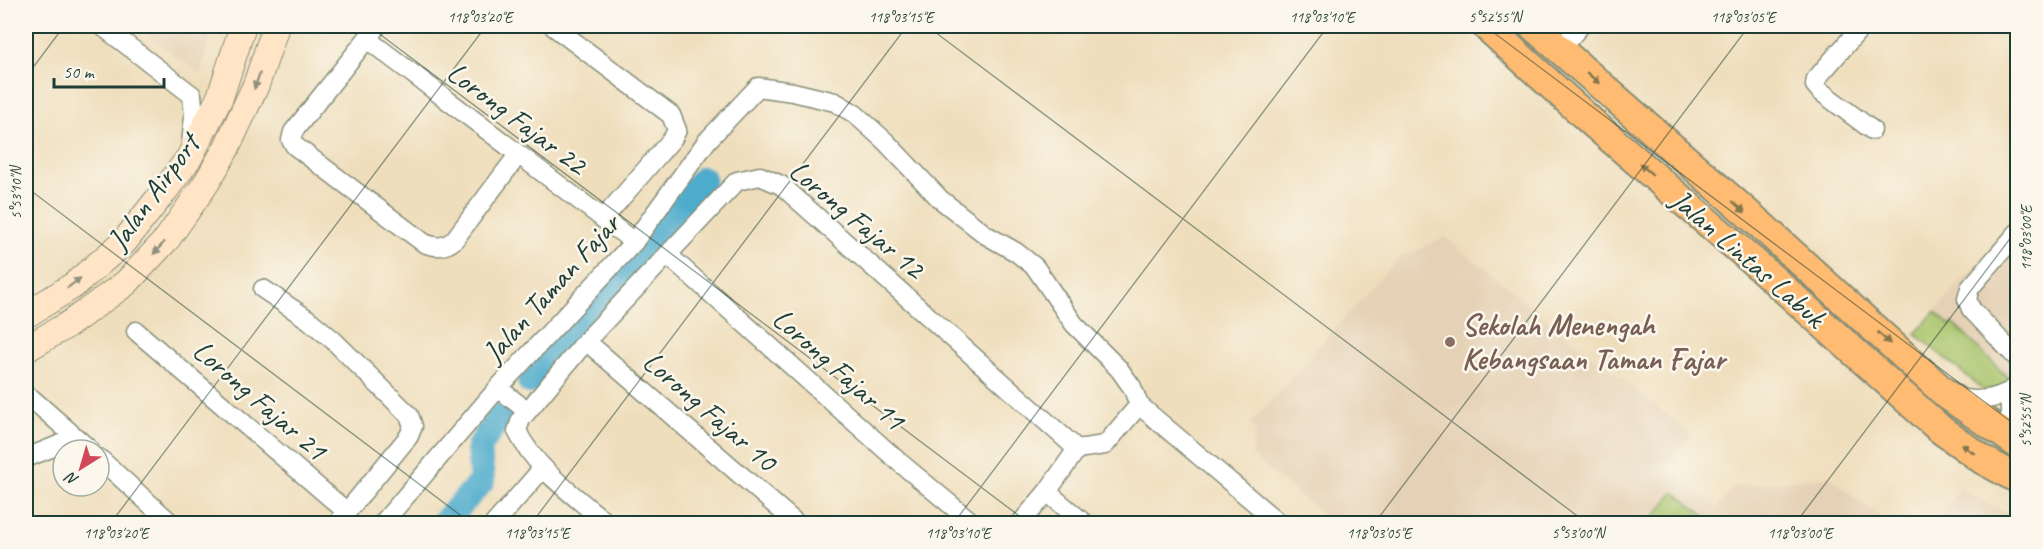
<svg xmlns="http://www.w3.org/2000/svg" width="2043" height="549" font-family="Caveat,sans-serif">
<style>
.built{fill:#e5d1b5}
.green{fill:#a9c56c;stroke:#648150;stroke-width:1.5}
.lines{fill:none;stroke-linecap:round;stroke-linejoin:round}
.river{stroke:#4eabcc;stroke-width:26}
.minor-casing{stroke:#878e78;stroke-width:21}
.secondary-casing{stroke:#878e78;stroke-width:28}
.primary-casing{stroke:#878e78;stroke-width:32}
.minor{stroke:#fff;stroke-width:18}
.secondary{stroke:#ffe4c6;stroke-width:26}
.primary{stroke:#ffbb71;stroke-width:28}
.oneway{fill:#84764f}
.oneway2{fill:#8f907d}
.ticks{fill:none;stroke:#1f3d34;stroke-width:1.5;stroke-opacity:0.45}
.education-dot{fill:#8d6e63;stroke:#fbf7ec;stroke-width:2}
.labels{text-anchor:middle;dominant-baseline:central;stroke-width:5;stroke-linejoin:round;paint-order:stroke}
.street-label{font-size:30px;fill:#1f3d34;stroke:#fbf7ec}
.education-label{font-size:30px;font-weight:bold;fill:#785e54;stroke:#fbf7ec;text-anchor:start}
.neatline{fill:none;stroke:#1f3d34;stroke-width:2}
.ticks-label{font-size:15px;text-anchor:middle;fill:#1f3d34}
</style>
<rect width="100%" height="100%" fill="#fbf7ec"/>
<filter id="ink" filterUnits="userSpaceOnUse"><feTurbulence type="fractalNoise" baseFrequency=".0167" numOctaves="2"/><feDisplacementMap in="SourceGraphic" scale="12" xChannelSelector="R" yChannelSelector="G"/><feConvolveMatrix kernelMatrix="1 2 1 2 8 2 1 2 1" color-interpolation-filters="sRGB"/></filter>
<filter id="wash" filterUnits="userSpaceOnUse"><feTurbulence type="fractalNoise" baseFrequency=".008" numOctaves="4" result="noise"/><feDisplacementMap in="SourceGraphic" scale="24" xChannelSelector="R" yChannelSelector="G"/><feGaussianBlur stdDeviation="1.35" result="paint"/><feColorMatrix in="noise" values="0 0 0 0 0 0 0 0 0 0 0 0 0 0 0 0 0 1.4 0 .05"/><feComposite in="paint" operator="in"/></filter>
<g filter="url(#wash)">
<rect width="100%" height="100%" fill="#efdebc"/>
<!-- built -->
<g class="built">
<polygon points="137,26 213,26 200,74"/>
<polygon points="2017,220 2017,416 1915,334 2007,229"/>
<polygon points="1445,237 1692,435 1666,467 1717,508 1735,486 1830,477 1888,523 1332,523 1252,456 1255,428 1250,424 1397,259"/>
<polygon points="1961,489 2017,518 2017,523 1933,523"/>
</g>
<!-- green -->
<g class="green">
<polygon points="1935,311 1950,326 1953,323 2010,380 1990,395 1915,334"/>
<polygon points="1674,492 1714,523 1649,523"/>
</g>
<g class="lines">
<!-- river -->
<g class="river">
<polyline points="530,381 646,250 703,179"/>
<polyline points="443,524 482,481 479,447 500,416"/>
</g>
</g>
</g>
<g filter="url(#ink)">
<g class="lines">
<!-- minor casing -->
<g class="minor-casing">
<g id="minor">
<polyline points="102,26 192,95"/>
<path d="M 377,26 L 293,132 L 291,140 L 295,146 L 424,243 C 436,248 445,248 454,240 L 518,155"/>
<polyline points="553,26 671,115 677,130 673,138 603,219"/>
<polyline points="1862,26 1816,79 1815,85 1820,91 1872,130"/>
<polyline points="367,39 634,242"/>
<polyline points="1560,49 1580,26"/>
<polyline points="191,144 194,116 192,95"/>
<polyline points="2018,232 1970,288 1967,299 1971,309 2018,359"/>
<polyline points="668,255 898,461 974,524"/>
<polyline points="263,289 309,320 333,340 409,415 413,426 409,436 337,524"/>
<polyline points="136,331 347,512"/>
<polyline points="586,341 797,524"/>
<polyline points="498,388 527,411"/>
<path d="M 2012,391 C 2008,407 2009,417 2018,432"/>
<path d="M 1955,397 C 1977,403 1998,400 2018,386"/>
<polyline points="31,398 90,450"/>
<polyline points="26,458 76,438"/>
<polyline points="99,458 172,524"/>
<polyline points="1047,492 1085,524"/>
<polyline points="382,524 498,388 634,242 707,141 758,87 793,92 835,102 855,114 885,141 940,199 986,235 1016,252 1035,267 1074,324 1119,369 1132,387 1139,405 1280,524"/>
<polyline points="494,524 543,468"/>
<path d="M 608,524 C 575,496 536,470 517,431 L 521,419 L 586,341 L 737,181 L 760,176 L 781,185 L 1077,449 L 1105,445 L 1139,405"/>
<polyline points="1020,524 1047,492 1077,449"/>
</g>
</g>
<!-- secondary casing -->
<g class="secondary-casing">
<g id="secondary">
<polyline points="26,315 74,285 124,242 166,189 189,158 220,97 243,26"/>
<polyline points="26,349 69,324 126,283 167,239 207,182 226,149 256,85 276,26"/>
</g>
</g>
<!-- primary casing -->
<g class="primary-casing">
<g id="primary">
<polyline points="1486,26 1595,125 1762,269 1940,429 1983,460 2018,479"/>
<polyline points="1533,26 1763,227 1947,395 2018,444"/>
</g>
</g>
<!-- minor -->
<use href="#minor" class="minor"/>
<!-- secondary -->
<use href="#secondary" class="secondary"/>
<!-- primary -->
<use href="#primary" class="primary"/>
</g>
<!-- one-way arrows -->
<defs><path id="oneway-solid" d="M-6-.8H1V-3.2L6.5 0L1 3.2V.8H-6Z" transform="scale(1.5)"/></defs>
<g class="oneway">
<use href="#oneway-solid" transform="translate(1593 78) rotate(41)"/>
<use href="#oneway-solid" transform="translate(1646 169) rotate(-139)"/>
<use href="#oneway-solid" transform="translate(1739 207) rotate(41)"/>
<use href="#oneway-solid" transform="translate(1884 338) rotate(43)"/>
<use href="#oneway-solid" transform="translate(1968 449) rotate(-145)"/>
</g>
<g class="oneway2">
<use href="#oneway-solid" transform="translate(257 81) rotate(110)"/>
<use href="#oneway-solid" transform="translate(159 248) rotate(132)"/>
<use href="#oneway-solid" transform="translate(74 283) rotate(-37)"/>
</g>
</g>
<!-- ticks -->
<path class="ticks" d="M 369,26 L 1030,524M 927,26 L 1588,524M 1485,26 L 2018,427M 26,77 L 64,26M 26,187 L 472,524M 110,524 L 486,26M 531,524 L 907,26M 953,524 L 1328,26M 1374,524 L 1749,26M 1795,524 L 2018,228"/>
<!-- markers -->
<circle class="education-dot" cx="1450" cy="342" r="6"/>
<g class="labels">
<!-- street labels -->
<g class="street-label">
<text transform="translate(517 118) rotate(37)">Lorong Fajar 22</text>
<text transform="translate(153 192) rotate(-54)">Jalan Airport</text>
<text transform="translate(857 219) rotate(40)">Lorong Fajar 12</text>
<text transform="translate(1748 258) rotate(41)">Jalan Lintas Labuk</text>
<text transform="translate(551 288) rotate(-48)">Jalan Taman Fajar</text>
<text transform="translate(839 369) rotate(42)">Lorong Fajar 11</text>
<text transform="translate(260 400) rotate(41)">Lorong Fajar 21</text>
<text transform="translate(710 411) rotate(41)">Lorong Fajar 10</text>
</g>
<!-- education labels -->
<g class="education-label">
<text x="1462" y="325">Sekolah Menengah<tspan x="1462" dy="34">Kebangsaan Taman Fajar</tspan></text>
</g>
</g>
<!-- margin -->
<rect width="2043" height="549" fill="none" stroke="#fbf7ec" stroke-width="66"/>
<!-- north arrow -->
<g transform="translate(81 468) rotate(217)"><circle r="28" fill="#fbf7ec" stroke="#a3ada2" stroke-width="1.5"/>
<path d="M0-4.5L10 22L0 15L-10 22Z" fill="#d1495b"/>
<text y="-9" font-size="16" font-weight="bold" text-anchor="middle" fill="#1f3d34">N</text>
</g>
<!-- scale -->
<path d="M54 78v9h110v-9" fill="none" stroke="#1f3d34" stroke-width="3"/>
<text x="63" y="78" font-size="18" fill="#1f3d34" stroke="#fbf7ec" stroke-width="4.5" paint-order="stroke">50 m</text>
<rect x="33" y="33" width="1977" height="483" class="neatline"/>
<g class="ticks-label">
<text x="480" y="22">118°03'20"E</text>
<text x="901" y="22">118°03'15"E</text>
<text x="1322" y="22">118°03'10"E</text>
<text x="1495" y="22">5°52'55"N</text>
<text x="1743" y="22">118°03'05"E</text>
<text transform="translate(16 193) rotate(-90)" y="5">5°53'10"N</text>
<text transform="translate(2026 238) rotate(-90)" y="5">118°03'00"E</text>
<text transform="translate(2026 421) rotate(-90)" y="5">5°52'55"N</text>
<text x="116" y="538">118°03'20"E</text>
<text x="537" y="538">118°03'15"E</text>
<text x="958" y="538">118°03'10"E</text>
<text x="1379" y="538">118°03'05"E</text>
<text x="1578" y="538">5°53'00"N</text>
<text x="1800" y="538">118°03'00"E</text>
</g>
</svg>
